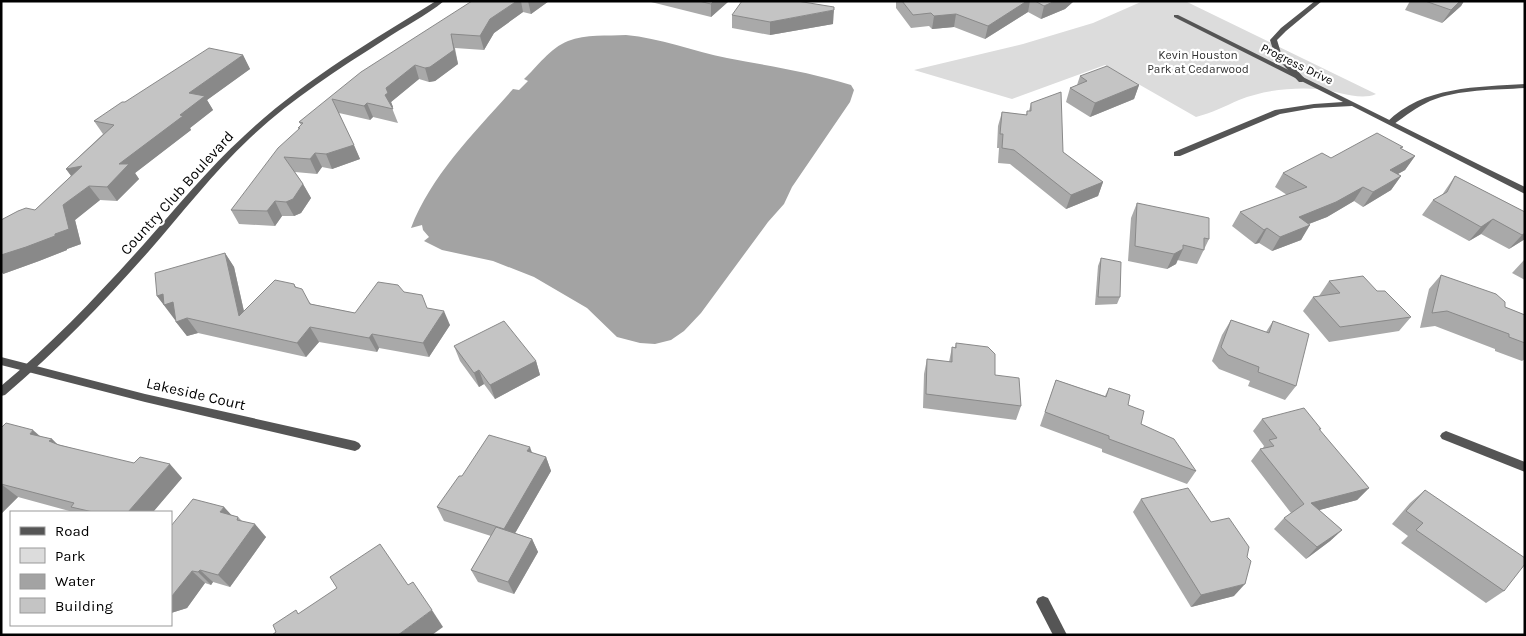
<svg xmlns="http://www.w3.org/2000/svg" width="1526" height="636" font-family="Karla,sans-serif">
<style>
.green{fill:#dcdcdc}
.water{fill:#a3a3a3}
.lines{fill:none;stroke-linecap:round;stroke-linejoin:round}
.service{fill:#555;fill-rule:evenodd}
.minor{fill:#555;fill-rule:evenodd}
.tertiary{fill:#555;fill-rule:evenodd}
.wall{fill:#a9a9a9}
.shaded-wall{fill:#898989}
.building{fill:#c4c4c4;stroke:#898989}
.labels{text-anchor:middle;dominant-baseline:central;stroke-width:4.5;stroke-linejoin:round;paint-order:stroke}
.far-park-label{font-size:12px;fill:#333;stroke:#fff}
.far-street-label{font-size:12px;fill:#000;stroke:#fff}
.street-label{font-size:15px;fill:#000;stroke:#fff}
</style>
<rect width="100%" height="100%" fill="#fff"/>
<!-- green -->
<path class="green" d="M 1143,1 L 1185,1 L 1376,94 C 1360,101 1337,91 1319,89 C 1293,87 1264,90 1239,100 C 1225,106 1212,113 1196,117 L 1105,65 L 1012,99 L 914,70 L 1023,44 L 1093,23 Z"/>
<!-- water -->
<path class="water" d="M 626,35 C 660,38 693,51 727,58 C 769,66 810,72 851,85 L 854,90 L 850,102 L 792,187 L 784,204 L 768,222 L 701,313 L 684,331 L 671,340 L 655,344 L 640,343 L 617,337 L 587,308 L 534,277 L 493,261 L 442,250 L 424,241 L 429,237 L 423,230 L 422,225 L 411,228 C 431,175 476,131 513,89 L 519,90 L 528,81 L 524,79 C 537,67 550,48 568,41 C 586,34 607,36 626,35 Z"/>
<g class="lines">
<!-- service -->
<g class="service">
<polygon points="1315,1 1322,1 1286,31 1277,40 1281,53 1306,80 1302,82 1299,82 1275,56 1270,40 1281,28"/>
<path d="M 1525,84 L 1525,88 C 1494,90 1459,89 1430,101 C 1417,107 1405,116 1394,124 L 1391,124 L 1387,122 C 1423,86 1478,87 1525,84 Z"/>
</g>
<!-- minor -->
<g class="minor">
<polygon points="1174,15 1178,15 1484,167 1525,187 1525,194 1352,106 1314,108 1280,114 1180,156 1174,156 1174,152 1275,110 1314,104 1343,102 1174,17"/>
<polygon points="1,357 145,394 355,441 359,443 361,446 359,449 355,451 145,402 1,365"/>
<polygon points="1446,431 1525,462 1525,472 1442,439 1440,436 1442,433"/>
<polygon points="1043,596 1048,598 1067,635 1053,635 1036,602 1038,598"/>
</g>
<!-- tertiary -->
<path class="tertiary" d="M 436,1 L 444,1 C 426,16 403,27 384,40 C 337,70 290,100 250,138 C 213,173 182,213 149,251 C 104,302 57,351 5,395 L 1,396 L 1,386 C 53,343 99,294 144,244 C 177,207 208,169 244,136 C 301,82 370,42 436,1 Z"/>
</g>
<!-- wall -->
<g class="wall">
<polygon points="472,1 549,1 531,14 523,12 494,33 484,50 455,48 458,64 435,81 429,82 419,79 391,102 393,107 392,108 398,123 373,117 370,120 339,113 360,159 332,169 322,167 317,174 295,172 303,184 311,198 301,213 294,216 282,216 275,226 239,224 231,210 299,129 298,128 301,125 299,122"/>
<polygon points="647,1 729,1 711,17"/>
<polygon points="896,1 1074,1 1065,9 1041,19 1028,12 985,39 954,27 932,29 929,26 911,28 896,8"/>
<polygon points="1410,1 1464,1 1461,6 1442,23 1405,10"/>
<polygon points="732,15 833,24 770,35 732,28"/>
<polygon points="243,55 250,69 207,100 213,110 190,128 191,130 135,173 139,179 117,201 100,200 75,220 81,244 67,249 67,250 39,261 3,274 35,210 71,176 66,169 103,134 94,121 125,102"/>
<polygon points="1080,76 1139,85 1134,99 1090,117 1066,102 1070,88 1077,85"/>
<polygon points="1031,103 1063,152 1103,182 1098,196 1066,209 1010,164 998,163 999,148 997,148 998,126 1002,112 1026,115 1027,111 1029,111"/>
<polygon points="1401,149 1415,156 1405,170 1398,174 1401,176 1391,190 1363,207 1354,201 1327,217 1309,224 1301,240 1272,251 1259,243 1255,244 1232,226 1240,212 1287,195 1275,187 1283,173 1331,158"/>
<polygon points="1455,176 1525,212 1525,239 1509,249 1481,234 1469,241 1422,215 1433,200 1442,195"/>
<polygon points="1137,203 1209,239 1197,264 1177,260 1176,264 1167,269 1128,261 1131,218"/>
<polygon points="225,253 234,267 244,311 294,284 296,287 311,304 355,313 404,292 427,308 450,325 429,357 379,348 377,352 319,342 306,357 198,333 187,336 176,322 176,320 157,296"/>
<polygon points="1101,258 1120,297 1117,304 1095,305 1098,266"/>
<polygon points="1525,259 1525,280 1512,273"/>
<polygon points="1441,275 1505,307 1525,315 1525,359 1522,361 1495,351 1495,349 1435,326 1420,328 1429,289"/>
<polygon points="1329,281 1377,291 1411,317 1399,331 1329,342 1303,311 1313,297 1319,296"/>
<polygon points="1231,320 1266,332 1273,321 1296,386 1285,400 1248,386 1250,381 1219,369 1212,361 1222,335"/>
<polygon points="956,343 995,375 1021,406 1016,420 923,408 924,374 927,359 949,362 952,347 955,347"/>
<polygon points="454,346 536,361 540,375 495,399 484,384 479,387 460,361"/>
<polygon points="1056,380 1105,396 1109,388 1128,405 1141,424 1196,471 1187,484 1102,452 1102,449 1040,426"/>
<polygon points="1262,419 1320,431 1369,488 1357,500 1319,510 1342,530 1330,541 1306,559 1274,529 1284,518 1291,513 1251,461 1260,449 1263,448 1264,446 1253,431"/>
<polygon points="1,428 52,439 57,444 182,478 153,512 73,512 18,497 1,514"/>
<polygon points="532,453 546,457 551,471 515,533 532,539 538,552 514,594 478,582 471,570 491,536 444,521 437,507 462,476"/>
<polygon points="1425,490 1504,591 1486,603 1401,543 1408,536 1392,524 1410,503"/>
<polygon points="1141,499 1234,596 1191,607 1133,512"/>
<polygon points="224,507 231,515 238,517 242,521 266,537 230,587 213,582 211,585 205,583 187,608 171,613"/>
</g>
<!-- shaded-wall -->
<g class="shaded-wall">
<polygon points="517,1 521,1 523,12 494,33 484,50 480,36 490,19"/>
<polygon points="528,1 549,1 531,14"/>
<polygon points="714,1 729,1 711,17 711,4"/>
<polygon points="1027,1 1030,1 1028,12 985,39 988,26"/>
<polygon points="1055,1 1074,1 1065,9 1041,19 1044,6"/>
<polygon points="1460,1 1464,1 1461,6 1442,23 1451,10"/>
<polygon points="834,10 833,24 770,35 770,22"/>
<polygon points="956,14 954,27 932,29 934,16"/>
<polygon points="451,34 458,64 435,81 429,82 425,68"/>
<polygon points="243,55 250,69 207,100 213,110 190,128 191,130 135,173 139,179 117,201 107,187 119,164 180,115 189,93"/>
<polygon points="415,65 419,79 391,102 393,107 391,109 385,95 386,88"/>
<polygon points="1139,85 1134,99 1090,117 1095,103"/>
<polygon points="367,103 373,117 370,120 364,106"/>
<polygon points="354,145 360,159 332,169 326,154"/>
<polygon points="315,153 322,167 317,174 310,159"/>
<polygon points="1415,156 1405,170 1380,184 1390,170"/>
<polygon points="82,166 77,183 66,169"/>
<polygon points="1401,176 1391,190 1363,207 1373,192"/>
<polygon points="1103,182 1098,196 1066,209 1071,195"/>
<polygon points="303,184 311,198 301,213 294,216 286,202"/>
<polygon points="89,186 100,200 75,220 81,244 67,249 67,250 39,261 3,274 1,271 1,255 63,205"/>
<polygon points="1363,187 1354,201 1327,217 1290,231 1299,217"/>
<polygon points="275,201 282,216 275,226 267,211"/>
<polygon points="1493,219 1481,234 1469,241 1481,227"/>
<polygon points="1310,225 1301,240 1272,251 1280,237"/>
<polygon points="1267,228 1259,243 1255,244 1264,230"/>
<polygon points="1525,233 1525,239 1509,249 1522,235"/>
<polygon points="1183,249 1176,264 1167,269 1174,254"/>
<polygon points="225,253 234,267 248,330 239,316"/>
<polygon points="163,294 173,302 184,317 175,320 157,296"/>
<polygon points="444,311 450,325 429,357 423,343"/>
<polygon points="187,318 198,333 187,336 176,322"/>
<polygon points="310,327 319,342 306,357 297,343"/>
<polygon points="372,334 379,348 377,352 369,338"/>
<polygon points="536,361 540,375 495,399 490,385"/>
<polygon points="479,370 484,384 479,387 474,373"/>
<polygon points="33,430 49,444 30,434"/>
<polygon points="52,439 66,453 49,441"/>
<polygon points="530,447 535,461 527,451"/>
<polygon points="546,457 551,471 510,542 504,529"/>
<polygon points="170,464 182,478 153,512 128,512"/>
<polygon points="1,484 18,497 1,514"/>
<polygon points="1369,488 1357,500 1301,515 1311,503"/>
<polygon points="224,507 236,520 220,512"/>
<polygon points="255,524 266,537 230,587 218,575"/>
<polygon points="1342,530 1330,541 1306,559 1317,547"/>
<polygon points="532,539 538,552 514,594 508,582"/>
<polygon points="200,570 213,582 211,585 198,572"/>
<polygon points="192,571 205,583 187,608 171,613 171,596"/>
<polygon points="1245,584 1234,596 1191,607 1201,595"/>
<polygon points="432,610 443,627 432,635 398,635"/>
</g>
<!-- building -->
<g class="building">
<polygon points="472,1 517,1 490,19 480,36 451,34 454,50 430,67 425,68 415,65 386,88 388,93 385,95 393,109 367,103 364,106 332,99 354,145 326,154 315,153 310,159 284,157 303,184 293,199 286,202 275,201 267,211 231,210 278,148 300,128 298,128 303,123 299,122 361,72"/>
<polygon points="699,1 714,1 711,4"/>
<polygon points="742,1 797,1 834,7 834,10 770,22 732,15"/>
<polygon points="902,1 1027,1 988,26 956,14 934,16 931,13 913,15"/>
<polygon points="1035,1 1055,1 1044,6"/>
<polygon points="1425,1 1460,1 1451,10"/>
<polygon points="209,48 243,55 189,93 205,96 180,115 183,116 119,164 129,164 107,187 89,186 63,205 69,229 55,234 55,236 26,247 1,255 1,220 18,211 26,208 35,210 82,166 66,169 114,125 94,121 122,102 125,102"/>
<polygon points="1107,66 1139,85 1095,103 1070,88 1087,81 1080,76"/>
<polygon points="1061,92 1063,152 1103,182 1071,195 1014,150 1002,148 1003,134 1000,134 1002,112 1027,115 1027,111 1031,111 1031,103"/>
<polygon points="1377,133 1403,147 1400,148 1415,156 1390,170 1401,176 1373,192 1363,187 1336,202 1299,217 1310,225 1280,237 1267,228 1264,230 1240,212 1307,187 1283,173 1322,153 1331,158"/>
<polygon points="1455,176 1525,212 1525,233 1522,235 1493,219 1481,227 1433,200 1447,192"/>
<polygon points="1137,203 1209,218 1209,239 1204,238 1204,250 1183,245 1183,249 1174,254 1135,246"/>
<polygon points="225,253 239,316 275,280 294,284 295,287 302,289 310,304 355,313 378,282 398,285 404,292 422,295 427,308 444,311 423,343 372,334 369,338 310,327 297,343 187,318 176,322 173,302 164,305 163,294 157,296 155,273"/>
<polygon points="1101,258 1121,262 1120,297 1098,297"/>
<polygon points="1441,275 1496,294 1505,302 1505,307 1525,315 1525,343 1509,337 1509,334 1447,311 1432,313"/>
<polygon points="1363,276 1377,291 1385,291 1411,317 1340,327 1313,297 1340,293 1329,281"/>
<polygon points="1231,320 1269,333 1273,321 1309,334 1296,386 1258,372 1259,367 1228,355 1221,347"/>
<polygon points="504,321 536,361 490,385 479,370 474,373 454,346"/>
<polygon points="956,343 988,347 995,354 995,375 1019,378 1021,406 926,394 927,359 952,362 952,347 956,348"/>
<polygon points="1056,380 1106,397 1109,388 1130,395 1128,405 1144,411 1141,424 1174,439 1196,471 1109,439 1109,436 1045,412"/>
<polygon points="1304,408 1321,429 1319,429 1369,488 1311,503 1342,530 1317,547 1284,518 1304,504 1260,449 1274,446 1269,440 1277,438 1262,419"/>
<polygon points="6,423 33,430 30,434 52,439 49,441 59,445 134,463 140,457 170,464 128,512 93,512 71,507 74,503 1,484 1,428"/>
<polygon points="489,435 530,447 527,451 546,457 504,529 437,507 459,476 462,476"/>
<polygon points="1188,488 1211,522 1229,518 1249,547 1247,557 1251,561 1245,584 1201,595 1141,499"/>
<polygon points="1425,490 1525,558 1525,564 1504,591 1416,530 1423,523 1406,511"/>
<polygon points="193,499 224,507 220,512 238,517 237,520 255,524 218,575 200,570 198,572 192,571 172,596 171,596 171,526"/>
<polygon points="496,527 532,539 508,582 471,570"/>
<polygon points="380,544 408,585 413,582 432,610 398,635 272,635 276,632 273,625 296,610 298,614 337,588 330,577"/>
</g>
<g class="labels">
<!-- far-park labels -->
<g class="far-park-label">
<text x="1198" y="55">Kevin Houston<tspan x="1198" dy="14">Park at Cedarwood</tspan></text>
</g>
<!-- far-street labels -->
<g class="far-street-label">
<text transform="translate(1297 64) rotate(26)">Progress Drive</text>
</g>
<!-- street labels -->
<g class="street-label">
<text transform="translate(177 193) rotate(-48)">Country Club Boulevard</text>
<text transform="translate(196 394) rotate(13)">Lakeside Court</text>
</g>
</g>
<!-- border -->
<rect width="1526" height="636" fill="none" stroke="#000000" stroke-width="5"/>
<!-- legend -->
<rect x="10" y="511" width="162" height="115" fill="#ffffff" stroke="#999999"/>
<rect x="20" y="527" width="25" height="8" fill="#555555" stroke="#999999"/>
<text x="55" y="536" font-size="15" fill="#000000">Road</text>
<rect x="20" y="548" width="25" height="15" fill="#dcdcdc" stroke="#999999"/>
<text x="55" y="561" font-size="15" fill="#000000">Park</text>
<rect x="20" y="574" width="25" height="15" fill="#a3a3a3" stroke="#999999"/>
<text x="55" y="586" font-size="15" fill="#000000">Water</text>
<rect x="20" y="598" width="25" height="15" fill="#c4c4c4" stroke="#999999"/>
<text x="55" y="611" font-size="15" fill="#000000">Building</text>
</svg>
